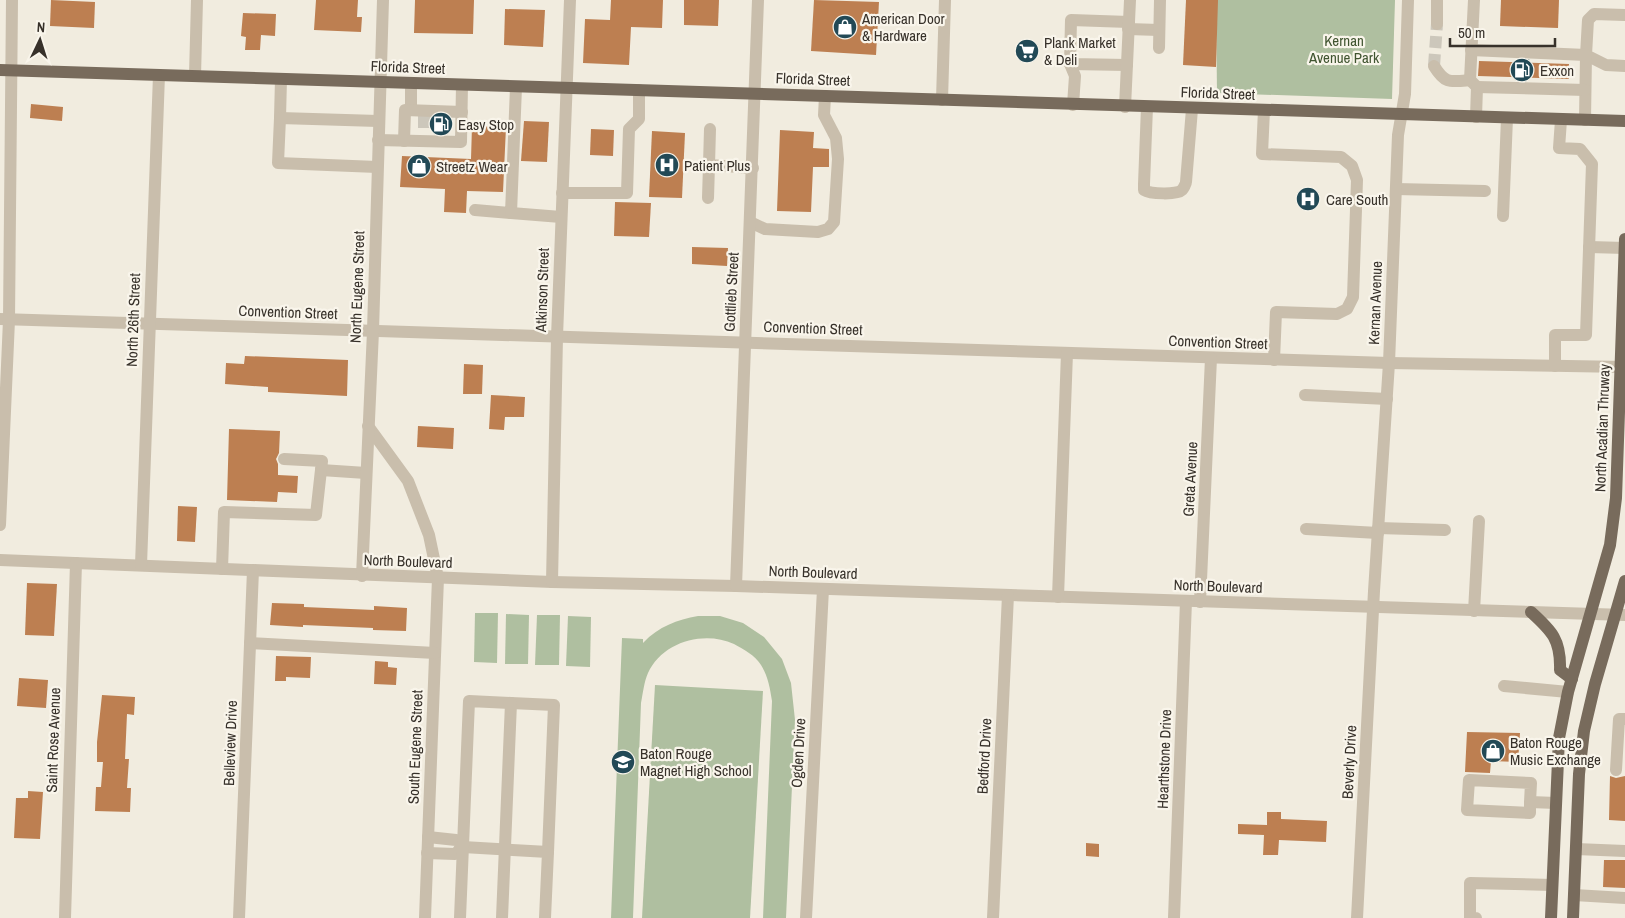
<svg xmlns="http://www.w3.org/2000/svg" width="1625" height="918" font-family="'Archivo Narrow',sans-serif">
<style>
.green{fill:#afbfa0}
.building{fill:#bd7f51}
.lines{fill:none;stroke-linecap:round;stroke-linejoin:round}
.minor-tunnel{stroke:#ccc7bb;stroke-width:12;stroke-dasharray:12 6;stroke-linecap:butt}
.minor{stroke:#c9beac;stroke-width:12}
.major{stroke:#786b5c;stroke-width:12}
.labels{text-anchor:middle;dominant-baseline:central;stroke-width:4.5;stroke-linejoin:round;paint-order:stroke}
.poi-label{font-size:15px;fill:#37312a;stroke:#f9f5eb;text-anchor:start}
.park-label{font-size:15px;fill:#405430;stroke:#f9f5eb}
.street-label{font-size:15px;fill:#37312a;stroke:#f9f5eb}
</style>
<rect width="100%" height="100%" fill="#f1ecdf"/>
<!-- green -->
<g class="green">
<polygon points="1216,0 1395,0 1392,99 1217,93"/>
<polygon points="475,613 498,613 497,663 474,662"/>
<polygon points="506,614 529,615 528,664 505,664"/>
<polygon points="537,615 560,615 559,665 535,665"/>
<polygon points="568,616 591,617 590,667 566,666"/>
<path d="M 698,616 L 720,616 L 743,623 L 764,637 L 782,659 L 791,683 L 795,720 L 786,918 L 763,918 L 772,701 C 770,688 768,676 761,665 C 755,655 743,649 734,644 C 704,630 662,642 648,673 C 644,682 643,693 641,703 L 633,918 L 611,918 L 622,638 L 643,639 L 643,643 C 659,626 677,620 698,616 Z"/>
<polygon points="655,685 763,691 750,918 642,918"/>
</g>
<!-- building -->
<g class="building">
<polygon points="51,0 95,2 94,28 50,26"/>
<polygon points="316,0 358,0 357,17 362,17 361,32 314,30"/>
<polygon points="415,0 474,0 473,34 414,33"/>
<polygon points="611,0 663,0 662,28 631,27 629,65 583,63 585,19 610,20"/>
<polygon points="684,0 719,0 718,26 684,25"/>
<polygon points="814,0 879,2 876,55 811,51"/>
<polygon points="1186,0 1218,0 1216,67 1183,65"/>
<polygon points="1501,0 1559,0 1558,28 1500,26"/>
<polygon points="505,9 545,10 543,47 504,45"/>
<polygon points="243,13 276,14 275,36 261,35 260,50 245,50 246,37 241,36"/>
<polygon points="1479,61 1569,64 1569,79 1478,76"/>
<polygon points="31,104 63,107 62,121 30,118"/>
<polygon points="524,121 549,122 547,162 521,161"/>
<polygon points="472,126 506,127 503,192 467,191 466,213 444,212 445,189 400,187 402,156 471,159"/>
<polygon points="591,129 614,130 613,156 590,155"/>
<polygon points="780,130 814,132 813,148 829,149 829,167 813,167 811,212 777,211"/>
<polygon points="652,131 685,133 682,198 649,197"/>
<polygon points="615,202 651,203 649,237 614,236"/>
<polygon points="692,247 728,248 727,266 692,264"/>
<polygon points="245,356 348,360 347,396 268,392 268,387 225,384 226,363 244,364"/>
<polygon points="464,364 483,365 482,394 463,394"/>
<polygon points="491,395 525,397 524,417 505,417 504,430 489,429"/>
<polygon points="418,426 454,428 453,449 417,447"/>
<polygon points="229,429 280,431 279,453 276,459 278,464 278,475 298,476 297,493 278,492 277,502 227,500"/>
<polygon points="178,506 197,507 195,542 177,541"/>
<polygon points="27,583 57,584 54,636 25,635"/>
<polygon points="272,603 304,604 304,607 374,610 374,606 407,608 406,631 373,630 373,628 303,625 303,627 270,625"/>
<polygon points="276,656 311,657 310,678 286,677 286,681 275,681"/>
<polygon points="375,661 388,662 388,667 397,668 396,685 374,684"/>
<polygon points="19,678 48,680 46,708 17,706"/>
<polygon points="102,695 135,697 134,715 127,714 125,759 129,759 127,788 131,788 130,812 95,811 96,787 101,787 103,762 97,762 97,742"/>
<polygon points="1467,732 1520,733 1518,762 1491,761 1490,773 1465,772"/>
<polygon points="1610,776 1616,778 1625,776 1625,821 1609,820"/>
<polygon points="28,791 43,792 40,839 14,838 16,798 28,798"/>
<polygon points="1267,812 1281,812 1281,819 1327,821 1326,842 1279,840 1278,855 1263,855 1264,835 1238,834 1238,824 1267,825"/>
<polygon points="1086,843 1099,844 1099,857 1086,856"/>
<polygon points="1604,860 1625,860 1625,888 1603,887"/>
</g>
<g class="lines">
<!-- minor-tunnel -->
<g class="minor-tunnel">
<polyline points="1434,66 1437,24"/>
<polyline points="424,116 424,131"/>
<polyline points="443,117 443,132"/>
</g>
<!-- minor -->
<g class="minor">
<polyline points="1474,0 1470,80 1477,87 1476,117"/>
<polyline points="1625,15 1594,14 1588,20 1586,55 1606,65 1625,66"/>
<polyline points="1437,24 1437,0"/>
<polyline points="1128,29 1159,30"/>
<polyline points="1159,48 1160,0"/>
<polyline points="1471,50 1586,55 1585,120"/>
<polyline points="1070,64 1075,76 1073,105"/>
<polyline points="1127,65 1070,64 1071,20 1129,22"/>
<path d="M 1434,66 C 1445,84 1450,82 1470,80"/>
<polyline points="195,76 197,0"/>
<polyline points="1477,87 1585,90"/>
<polyline points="942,100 945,0"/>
<polyline points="1125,107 1130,0"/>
<path d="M 1147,107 L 1144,184 L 1144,190 C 1150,194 1177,195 1182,190 C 1183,189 1186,184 1186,182 L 1192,109"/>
<polyline points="411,110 411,84"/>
<polyline points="1264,110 1262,154 1341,157 1352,166 1357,180 1353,297 1347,309 1337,314 1276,312 1274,360"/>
<polyline points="280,118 281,79"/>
<polyline points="710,129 709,165 753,168"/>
<polyline points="378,140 461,142 462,85"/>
<polyline points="404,141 405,110 462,112"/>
<polyline points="377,167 278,163 280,118 378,121"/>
<polyline points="1396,189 1485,191"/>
<polyline points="562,193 627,193 629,129 639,119 639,90"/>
<polyline points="708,198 709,165"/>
<polyline points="475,210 511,213 516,87"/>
<polyline points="511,213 561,217"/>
<polyline points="1503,216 1507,118"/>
<polyline points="750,222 765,229 818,232 828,229 834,222 838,159 836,138 824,115 825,96"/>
<polyline points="1589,247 1625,248"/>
<polyline points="0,319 1389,363 1625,367"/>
<polyline points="1555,366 1555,335 1586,335 1592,164 1580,149 1559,148 1561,120"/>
<polyline points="1305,395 1387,399"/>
<polyline points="368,426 408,481 429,535 438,578 425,918"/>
<polyline points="321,470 366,473"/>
<polyline points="0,525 9,320 12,0"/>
<polyline points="1378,528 1445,530"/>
<polyline points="1306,529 1378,533"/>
<polyline points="0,560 552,582 736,586 1625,615"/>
<polyline points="141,565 159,75"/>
<polyline points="222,569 224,512 316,515 322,461 284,459"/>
<polyline points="362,576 373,331 383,0"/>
<polyline points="552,582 557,337 570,0"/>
<polyline points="736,586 758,0"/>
<polyline points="1058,597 1067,353"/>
<polyline points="1200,602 1211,358"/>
<polyline points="1474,611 1479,521"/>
<polyline points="250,643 435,653"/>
<polyline points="1504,686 1568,692"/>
<polyline points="511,703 554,705 548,852"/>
<polyline points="1616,770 1619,719 1625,719"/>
<polyline points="1530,802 1530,813 1467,810 1469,780 1531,783 1530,802 1556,803"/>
<polyline points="463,847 548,852 545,918"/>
<polyline points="1576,849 1625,851"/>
<polyline points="427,853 455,854 463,847 456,840 428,837"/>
<polyline points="1574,895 1625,898"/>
<polyline points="65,918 76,563"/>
<polyline points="239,918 253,570"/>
<polyline points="460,918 469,701 511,703 502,918"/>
<polyline points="806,918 823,589"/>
<polyline points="993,918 1008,595"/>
<polyline points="1174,918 1186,601"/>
<polyline points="1357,918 1374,591 1389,363 1398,135 1405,94 1408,0"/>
<polyline points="1476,918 1470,918 1470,883 1552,885"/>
</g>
<!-- major -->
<g class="major">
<polyline points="0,70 1625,121"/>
<path d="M 1531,612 C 1552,631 1561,640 1560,670 L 1572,679"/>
<polyline points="1551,918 1559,738 1568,692 1610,545 1616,498 1625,239"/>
<polyline points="1573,918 1579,774 1584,731 1595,684 1625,581"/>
</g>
</g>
<!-- icons -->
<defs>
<g id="shop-disc" transform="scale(1.25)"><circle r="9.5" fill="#224956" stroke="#f9f5eb"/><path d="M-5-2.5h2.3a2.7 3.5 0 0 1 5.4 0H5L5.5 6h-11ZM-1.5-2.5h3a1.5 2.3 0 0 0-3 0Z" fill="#fff"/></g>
<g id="supermarket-disc" transform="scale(1.25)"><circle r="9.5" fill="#224956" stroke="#f9f5eb"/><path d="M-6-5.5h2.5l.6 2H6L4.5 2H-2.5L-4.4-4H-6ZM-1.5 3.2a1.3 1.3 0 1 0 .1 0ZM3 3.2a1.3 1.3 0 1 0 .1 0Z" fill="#fff"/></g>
<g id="fuel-disc" transform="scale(1.25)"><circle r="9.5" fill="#224956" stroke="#f9f5eb"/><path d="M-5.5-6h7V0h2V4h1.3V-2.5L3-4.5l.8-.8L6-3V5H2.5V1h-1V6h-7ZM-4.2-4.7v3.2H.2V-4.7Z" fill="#fff"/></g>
<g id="hospital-disc" transform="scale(1.25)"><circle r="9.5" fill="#224956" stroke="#f9f5eb"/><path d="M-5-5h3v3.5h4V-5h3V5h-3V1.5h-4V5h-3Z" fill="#fff"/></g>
<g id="school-disc" transform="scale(1.25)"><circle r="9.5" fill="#224956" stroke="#f9f5eb"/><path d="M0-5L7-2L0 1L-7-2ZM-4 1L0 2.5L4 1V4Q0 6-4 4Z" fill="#fff"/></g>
</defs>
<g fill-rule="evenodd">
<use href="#shop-disc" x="845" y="27"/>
<use href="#supermarket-disc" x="1027" y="51"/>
<use href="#fuel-disc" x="1522" y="70"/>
<use href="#fuel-disc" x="441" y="124"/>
<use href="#hospital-disc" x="667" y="165"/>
<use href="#shop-disc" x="419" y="166"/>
<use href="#hospital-disc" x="1308" y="199"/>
<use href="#shop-disc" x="1493" y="751"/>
<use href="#school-disc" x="623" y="762"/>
</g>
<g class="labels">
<!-- poi labels -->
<g class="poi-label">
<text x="862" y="18">American Door<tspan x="862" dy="17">&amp; Hardware</tspan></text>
<text x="1044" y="42">Plank Market<tspan x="1044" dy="17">&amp; Deli</tspan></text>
<text x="1540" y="70">Exxon</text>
<text x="458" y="124">Easy Stop</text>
<text x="684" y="165">Patient Plus</text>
<text x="436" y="166">Streetz Wear</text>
<text x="1326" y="199">Care South</text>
<text x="1510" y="742">Baton Rouge<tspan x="1510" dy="17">Music Exchange</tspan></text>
<text x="640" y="753">Baton Rouge<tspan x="640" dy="17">Magnet High School</tspan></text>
</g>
<!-- park labels -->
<g class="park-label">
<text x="1344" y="40">Kernan<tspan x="1344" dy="17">Avenue Park</tspan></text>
</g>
<!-- street labels -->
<g class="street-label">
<text transform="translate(408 67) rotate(2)">Florida Street</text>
<text transform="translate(813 79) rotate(2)">Florida Street</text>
<text transform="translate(1218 93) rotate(2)">Florida Street</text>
<text transform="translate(357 287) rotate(-88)">North Eugene Street</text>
<text transform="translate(542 290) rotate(-88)">Atkinson Street</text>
<text transform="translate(731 292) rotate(-87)">Gottlieb Street</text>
<text transform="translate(1375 303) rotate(-88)">Kernan Avenue</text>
<text transform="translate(288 312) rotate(2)">Convention Street</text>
<text transform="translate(133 320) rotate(-88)">North 26th Street</text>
<text transform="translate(813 328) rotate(2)">Convention Street</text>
<text transform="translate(1218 342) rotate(2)">Convention Street</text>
<text transform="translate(1602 428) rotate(-88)">North Acadian Thruway</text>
<text transform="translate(1190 479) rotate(-87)">Greta Avenue</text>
<text transform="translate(408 561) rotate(2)">North Boulevard</text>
<text transform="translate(813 572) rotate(2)">North Boulevard</text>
<text transform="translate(1218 586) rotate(2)">North Boulevard</text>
<text transform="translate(53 740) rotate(-88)">Saint Rose Avenue</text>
<text transform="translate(230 743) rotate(-88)">Belleview Drive</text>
<text transform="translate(415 747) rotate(-88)">South Eugene Street</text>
<text transform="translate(798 753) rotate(-87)">Ogden Drive</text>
<text transform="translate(984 756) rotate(-87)">Bedford Drive</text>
<text transform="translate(1164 759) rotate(-88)">Hearthstone Drive</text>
<text transform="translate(1349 762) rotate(-87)">Beverly Drive</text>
</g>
</g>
<!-- north arrow -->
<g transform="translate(40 40) rotate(4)" stroke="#f9f5eb" stroke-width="4" paint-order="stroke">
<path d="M0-4L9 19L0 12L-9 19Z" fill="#37312a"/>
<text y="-8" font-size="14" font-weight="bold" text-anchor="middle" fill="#37312a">N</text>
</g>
<!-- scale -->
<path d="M1450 38v8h105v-8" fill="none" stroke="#37312a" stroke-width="2.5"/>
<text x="1458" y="38" font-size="15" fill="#37312a" stroke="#f9f5eb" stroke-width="4" paint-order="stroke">50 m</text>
</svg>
